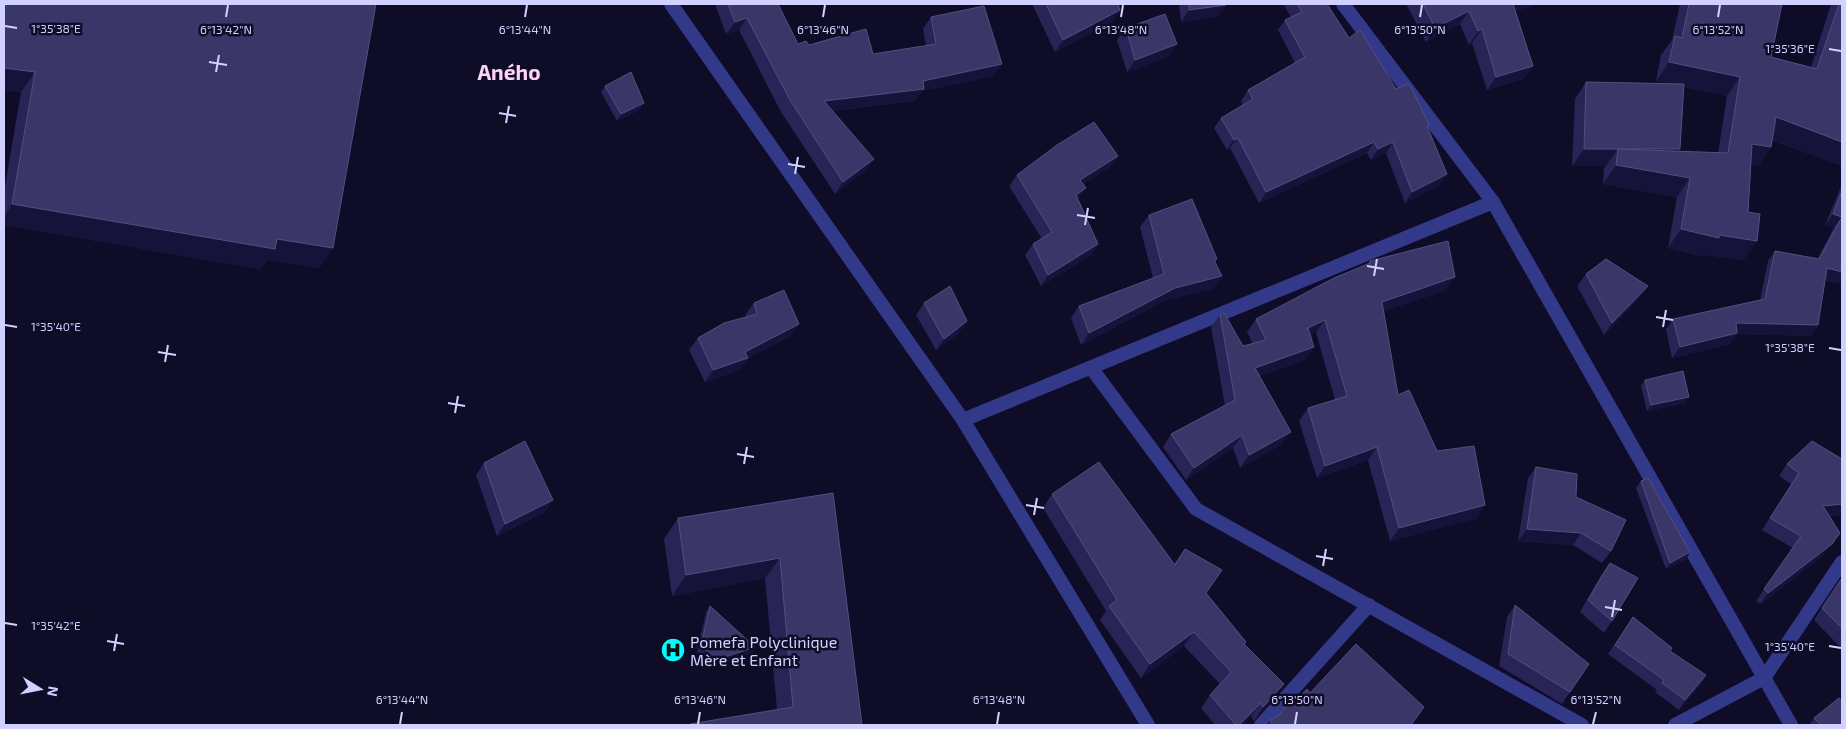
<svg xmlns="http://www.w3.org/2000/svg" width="1846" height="729" font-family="'Exo 2',sans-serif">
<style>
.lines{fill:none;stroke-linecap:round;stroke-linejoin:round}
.minor{stroke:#333989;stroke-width:14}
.wall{fill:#282456;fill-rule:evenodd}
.shaded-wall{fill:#16133b}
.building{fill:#3a3768;stroke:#524f80}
.ticks{fill:none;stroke:#d1d1ff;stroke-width:2}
.labels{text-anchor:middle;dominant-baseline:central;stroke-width:5;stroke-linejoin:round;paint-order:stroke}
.poi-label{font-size:16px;fill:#d1d1ff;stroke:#0e0c26;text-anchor:start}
.district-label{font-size:21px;font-weight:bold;fill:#ffd3f4;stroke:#0e0c26}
.ticks-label{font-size:12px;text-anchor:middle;fill:#d1d1ff;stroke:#0e0c26;stroke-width:5;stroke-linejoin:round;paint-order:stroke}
</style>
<rect width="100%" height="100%" fill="#0e0c26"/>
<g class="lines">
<!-- minor -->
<g class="minor">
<polyline points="671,4 963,420 1148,725"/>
<polyline points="1343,4 1493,202 1791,725"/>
<polyline points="1092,369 1196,509 1582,725"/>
<polyline points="963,420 1493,202"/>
<polyline points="1261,725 1369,605"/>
<polyline points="1675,725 1764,678 1842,562"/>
</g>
</g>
<!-- wall -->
<g class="wall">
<polygon points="4,4 333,248 319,268 267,260 261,269 4,225 4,192 21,92 4,90"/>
<polygon points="715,4 778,4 798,44 873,54 926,46 923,29 931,17 993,76 922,91 915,101 832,111 866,170 835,194 781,112 739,30 726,34"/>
<polygon points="1032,4 1118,4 1120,10 1112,22 1055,52"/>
<polygon points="1179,4 1226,4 1226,5 1217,17 1181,22"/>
<polygon points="1283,4 1327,4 1349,38 1429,125 1427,127 1440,185 1405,203 1386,153 1371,160 1367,153 1259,203 1230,148 1227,150 1214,128 1221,118 1243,105 1241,101 1248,90 1295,63 1278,30 1285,20 1291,17"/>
<polygon points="1406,4 1537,4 1515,11 1533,66 1523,79 1487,90 1472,43 1469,45 1460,24 1426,42"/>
<path d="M 1680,4 L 1782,4 L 1771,57 L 1811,67 L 1831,4 L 1842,4 L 1842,166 L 1772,140 L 1771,147 L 1758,166 L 1751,165 L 1748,212 L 1757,241 L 1743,260 L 1707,255 L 1705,257 L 1668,248 L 1677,197 L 1603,184 L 1604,168 L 1606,166 L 1572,166 L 1575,99 L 1586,82 L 1670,84 L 1656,81 L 1661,55 L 1672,40 ZM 1684,87 L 1727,96 L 1718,153 L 1678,151 L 1680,149 Z"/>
<polygon points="1126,28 1177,44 1169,56 1127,72 1117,40"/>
<polygon points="605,86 644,103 639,110 617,121 601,92"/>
<polygon points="1118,156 1110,167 1083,184 1078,199 1098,244 1091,255 1041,286 1025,255 1033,244 1042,239 1009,186 1017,175"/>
<polygon points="1842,184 1842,284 1825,280 1818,325 1811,336 1737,334 1730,344 1672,358 1666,329 1673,319 1760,300 1768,261 1775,251 1818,258 1834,227 1825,225"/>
<polygon points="1149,215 1217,259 1215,262 1214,288 1166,300 1081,345 1071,318 1079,306 1153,278 1140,227"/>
<polygon points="1370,261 1446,290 1384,311 1398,395 1437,451 1477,518 1390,541 1368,460 1317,478 1299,421 1308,408 1335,400 1316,332 1310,335 1305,360 1259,376 1282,444 1240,468 1233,448 1186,480 1163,447 1171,434 1225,406 1211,327 1220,315 1243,346 1253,344 1247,332 1256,319 1367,264"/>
<polygon points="1586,274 1648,286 1639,298 1604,335 1577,286"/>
<polygon points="754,303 791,336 748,358 739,370 705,382 689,350 698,338 746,317 745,315"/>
<polygon points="924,303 959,333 936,350 916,315"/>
<polygon points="1645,380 1685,403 1647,411 1641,386"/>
<polygon points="1812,441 1842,514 1829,516 1824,555 1760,604 1756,601 1793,548 1762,530 1791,484 1779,476 1787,464"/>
<polygon points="484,463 545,512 497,536 476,475"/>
<polygon points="1536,467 1576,497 1611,551 1602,563 1573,545 1518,541 1528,478"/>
<polygon points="1641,481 1690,552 1686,559 1666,569 1636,488"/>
<polygon points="833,493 862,725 689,725 690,724 777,710 765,578 672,596 664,539 678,518"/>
<polygon points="1052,494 1174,564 1185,549 1206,593 1246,642 1245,645 1274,697 1254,721 1251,716 1243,725 1215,725 1201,708 1210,695 1220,684 1184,646 1141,678 1100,620 1106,611 1043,508"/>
<polygon points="1610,563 1612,621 1604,633 1580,612 1601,575"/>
<polygon points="1842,577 1842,649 1814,620"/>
<polygon points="1515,605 1589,664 1562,704 1499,666 1507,617"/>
<polygon points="710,606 755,647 751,654 712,666 697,652 706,612"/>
<polygon points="1633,617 1670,651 1706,675 1700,685 1679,710 1655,692 1657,690 1608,654"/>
<polygon points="1310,693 1411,725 1266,725 1270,720 1277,717 1298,698"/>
<polygon points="1814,718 1842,725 1809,725"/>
</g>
<!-- shaded-wall -->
<g class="shaded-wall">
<polygon points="1510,4 1537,4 1503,15"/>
<polygon points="1226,5 1217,17 1181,22 1189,10"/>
<polygon points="1120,10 1112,22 1055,52 1063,40"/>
<polygon points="1469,11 1460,24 1426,42 1435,28"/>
<polygon points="747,18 739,30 726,34 735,22"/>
<polygon points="1482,29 1472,43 1469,45 1478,31"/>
<polygon points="1177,44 1169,56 1127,72 1135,60"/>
<polygon points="1669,62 1740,77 1727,96 1656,81"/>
<polygon points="1002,64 993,76 922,91 915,101 815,113 824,101"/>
<polygon points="1533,66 1523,79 1487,90 1496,77"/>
<polygon points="4,68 35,72 21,92 4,90"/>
<polygon points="644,103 639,110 617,121 621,114"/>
<polygon points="1776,117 1842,142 1842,166 1762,136"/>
<polygon points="1238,138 1230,148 1227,150 1234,140"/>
<polygon points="1374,142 1367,153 1259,203 1266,192"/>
<polygon points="1393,142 1386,153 1371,160 1378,149"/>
<polygon points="1752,144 1771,147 1758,166 1739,163"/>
<polygon points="1584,149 1680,149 1668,166 1690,178 1677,197 1603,184 1616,165 1618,149 1606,166 1572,166"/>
<polygon points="1118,156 1110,167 1072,191 1080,180"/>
<polygon points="874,159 866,170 835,194 843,182"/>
<polygon points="1447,174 1440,185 1405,203 1412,192"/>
<polygon points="1086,188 1078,199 1068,206 1076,195"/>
<polygon points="12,204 277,239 333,248 319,268 267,260 261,269 4,225 4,217"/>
<polygon points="1833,214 1842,217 1834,227 1825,225"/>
<polygon points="1681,229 1757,241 1743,260 1707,255 1705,257 1668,248"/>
<polygon points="1098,244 1091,255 1041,286 1048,275"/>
<polygon points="1827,268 1842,272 1842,284 1820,278"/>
<polygon points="1222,276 1214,288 1166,300 1081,345 1089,333 1175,288"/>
<polygon points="1455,277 1446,290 1373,315 1382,302"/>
<polygon points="1648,286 1639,298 1604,335 1612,323"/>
<polygon points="1325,320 1316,332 1297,341 1306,329"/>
<polygon points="967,321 959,333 936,350 944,339"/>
<polygon points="1736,323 1818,325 1811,336 1737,334 1730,344 1672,358 1680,347"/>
<polygon points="799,324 791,336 748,358 739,370 705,382 713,370 745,352"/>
<polygon points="1314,347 1305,360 1246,381 1255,368"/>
<polygon points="1689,397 1685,403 1647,411 1651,405"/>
<polygon points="1291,432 1282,444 1240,468 1249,455"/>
<polygon points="1242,435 1233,448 1186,480 1194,468"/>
<polygon points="1377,447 1368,460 1317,478 1325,466"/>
<polygon points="553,500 545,512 497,536 505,524"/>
<polygon points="1842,504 1842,514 1815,517 1823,506"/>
<polygon points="1485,505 1477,518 1390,541 1399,528"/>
<polygon points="1527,529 1581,533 1573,545 1518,541"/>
<polygon points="1840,533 1824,555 1760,604 1768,593"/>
<polygon points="1690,552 1686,559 1666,569 1670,563"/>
<polygon points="780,558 765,578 672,596 686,575"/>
<polygon points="1194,632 1184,646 1141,678 1150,664"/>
<polygon points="755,647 751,654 712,666 716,660"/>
<polygon points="1706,675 1700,685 1679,710 1685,700"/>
<polygon points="1284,684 1274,697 1254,721 1263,707"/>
<polygon points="1261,703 1251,716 1243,725 1239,725"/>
</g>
<!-- building -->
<g class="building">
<polygon points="4,4 376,4 333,248 277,239 275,249 12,204 35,72 4,68"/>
<polygon points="728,4 778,4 798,44 806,41 809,45 866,29 873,54 936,44 931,17 984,6 1002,64 923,81 924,89 824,101 874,159 843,182 790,100 747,18 735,22"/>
<polygon points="1046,4 1118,4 1120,10 1063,40"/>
<polygon points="1189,4 1226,4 1226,5 1189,10"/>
<polygon points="1297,4 1327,4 1349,38 1360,30 1396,89 1408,84 1412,89 1429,125 1427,126 1447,174 1412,192 1393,142 1378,149 1374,142 1266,192 1238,138 1234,140 1221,118 1253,99 1248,90 1305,57 1285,20 1302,12"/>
<polygon points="1423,4 1513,4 1533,66 1496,77 1482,29 1478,31 1469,11 1435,28"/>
<polygon points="1689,4 1782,4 1771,57 1817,69 1839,4 1842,4 1842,142 1776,117 1771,147 1752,144 1748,212 1760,214 1757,241 1719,235 1719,238 1681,229 1690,178 1616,165 1618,149 1728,153 1740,77 1669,62 1675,36 1682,38"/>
<polygon points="1165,14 1177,44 1135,60 1126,28"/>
<polygon points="631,72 644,103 621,114 605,86"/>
<polygon points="1586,82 1684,84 1680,149 1584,149"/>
<polygon points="1094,122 1118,156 1080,180 1086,188 1076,195 1098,244 1048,275 1033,244 1052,232 1017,175 1057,145"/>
<polygon points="1842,191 1842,272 1827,268 1818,325 1736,323 1737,333 1680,347 1673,319 1765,299 1775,251 1819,259 1842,217 1833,214"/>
<polygon points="1192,199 1217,259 1214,260 1222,276 1175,288 1089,333 1079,306 1164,274 1149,215"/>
<polygon points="1448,241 1455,277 1382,302 1398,395 1409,390 1437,451 1474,446 1485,505 1399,528 1377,447 1325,466 1308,408 1347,396 1325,320 1306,329 1308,328 1314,347 1255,368 1291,432 1249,455 1242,435 1194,468 1171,434 1235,400 1220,315 1224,313 1243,346 1266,340 1256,319 1334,278 1370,263 1370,261"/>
<polygon points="1606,259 1648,286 1612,323 1586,274"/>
<polygon points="950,286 967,321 944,339 924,303"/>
<polygon points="784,290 799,324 745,352 748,358 713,370 698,338 724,323 757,314 754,303"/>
<polygon points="1683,371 1689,397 1651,405 1645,380"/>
<polygon points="525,441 553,500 505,524 484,463"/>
<polygon points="1812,441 1842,459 1842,504 1823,506 1840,533 1832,544 1768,593 1764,589 1801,536 1770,518 1799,473 1787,464"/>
<polygon points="1099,462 1175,565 1185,549 1222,570 1206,593 1246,642 1244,644 1284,684 1263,707 1261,703 1239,725 1236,725 1210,695 1231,672 1194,632 1150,664 1109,606 1117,600 1052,494"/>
<polygon points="1536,467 1577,474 1576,497 1626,520 1611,551 1581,533 1527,529"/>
<polygon points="1648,478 1690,552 1670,563 1641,481"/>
<polygon points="833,493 862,725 690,725 690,724 793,707 780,558 686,575 678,518"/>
<polygon points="1610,563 1638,578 1612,621 1588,600"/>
<polygon points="1842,578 1842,628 1822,608"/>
<polygon points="1515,605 1589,664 1570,692 1508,654"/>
<polygon points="710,606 755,647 716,660 701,646"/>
<polygon points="1633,617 1672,648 1670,651 1706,675 1685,700 1662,683 1664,680 1615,645"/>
<polygon points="1356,644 1424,707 1411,725 1273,725 1270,720 1277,717 1296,696 1298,698 1307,689 1310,693"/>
<polygon points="1839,698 1842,702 1842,725 1821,725 1814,718"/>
</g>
<!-- ticks -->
<path class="ticks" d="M 226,17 L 228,5M 525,17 L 527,5M 823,17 L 825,5M 1121,17 L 1123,5M 1420,17 L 1422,5M 1718,17 L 1720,5M 5,26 L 17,28M 1829,49 L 1841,51M 209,62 L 227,65M 216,72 L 219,55M 499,113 L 516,116M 506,123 L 509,106M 788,164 L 805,167M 795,174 L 798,157M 1077,215 L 1095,218M 1085,225 L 1088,208M 1367,266 L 1384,269M 1374,276 L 1377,259M 1656,317 L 1673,320M 5,325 L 17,327M 1663,327 L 1666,310M 1829,348 L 1841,350M 158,352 L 176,355M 165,362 L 168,345M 448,403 L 465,406M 455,413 L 458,396M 737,454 L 754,457M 744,464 L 747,447M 1026,505 L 1044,508M 1034,515 L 1037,498M 1316,556 L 1333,559M 1323,566 L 1326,549M 1605,607 L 1622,610M 1612,617 L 1615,600M 5,623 L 17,625M 107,641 L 124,644M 1829,646 L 1841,648M 114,651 L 117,634M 400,724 L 402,712M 698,724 L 700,712M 997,724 L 999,712M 1295,724 L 1297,712M 1593,724 L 1596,712"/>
<!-- icons -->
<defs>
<g id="hospital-disc" transform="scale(1.25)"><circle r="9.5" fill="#00fcfb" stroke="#0e0c26"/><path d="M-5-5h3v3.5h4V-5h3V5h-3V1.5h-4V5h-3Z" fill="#111"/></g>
</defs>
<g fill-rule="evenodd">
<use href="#hospital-disc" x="673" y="650"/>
</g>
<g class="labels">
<!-- poi labels -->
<g class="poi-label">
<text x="690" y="641">Pomefa Polyclinique<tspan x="690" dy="18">Mère et Enfant</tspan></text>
</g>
<!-- district labels -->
<g class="district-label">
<text x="509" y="71">Aného</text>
</g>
</g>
<g class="ticks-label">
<text x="56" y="33">1°35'38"E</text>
<text x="226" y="34">6°13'42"N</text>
<text x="525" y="34">6°13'44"N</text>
<text x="823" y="34">6°13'46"N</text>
<text x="1121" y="34">6°13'48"N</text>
<text x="1420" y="34">6°13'50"N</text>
<text x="1718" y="34">6°13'52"N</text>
<text x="1790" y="53">1°35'36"E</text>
<text x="56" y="331">1°35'40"E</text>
<text x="1790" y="352">1°35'38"E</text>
<text x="56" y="630">1°35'42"E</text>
<text x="1790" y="651">1°35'40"E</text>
<text x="402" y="704">6°13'44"N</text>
<text x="700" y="704">6°13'46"N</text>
<text x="999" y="704">6°13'48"N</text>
<text x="1297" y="704">6°13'50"N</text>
<text x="1596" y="704">6°13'52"N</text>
</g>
<!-- border -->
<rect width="1846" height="729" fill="none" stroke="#d1d1ff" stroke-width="10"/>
<!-- north arrow -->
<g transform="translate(40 689) rotate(100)" stroke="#0e0c26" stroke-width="4" paint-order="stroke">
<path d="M0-4L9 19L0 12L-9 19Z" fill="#d1d1ff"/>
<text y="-8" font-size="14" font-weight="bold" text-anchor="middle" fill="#d1d1ff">N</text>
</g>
</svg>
